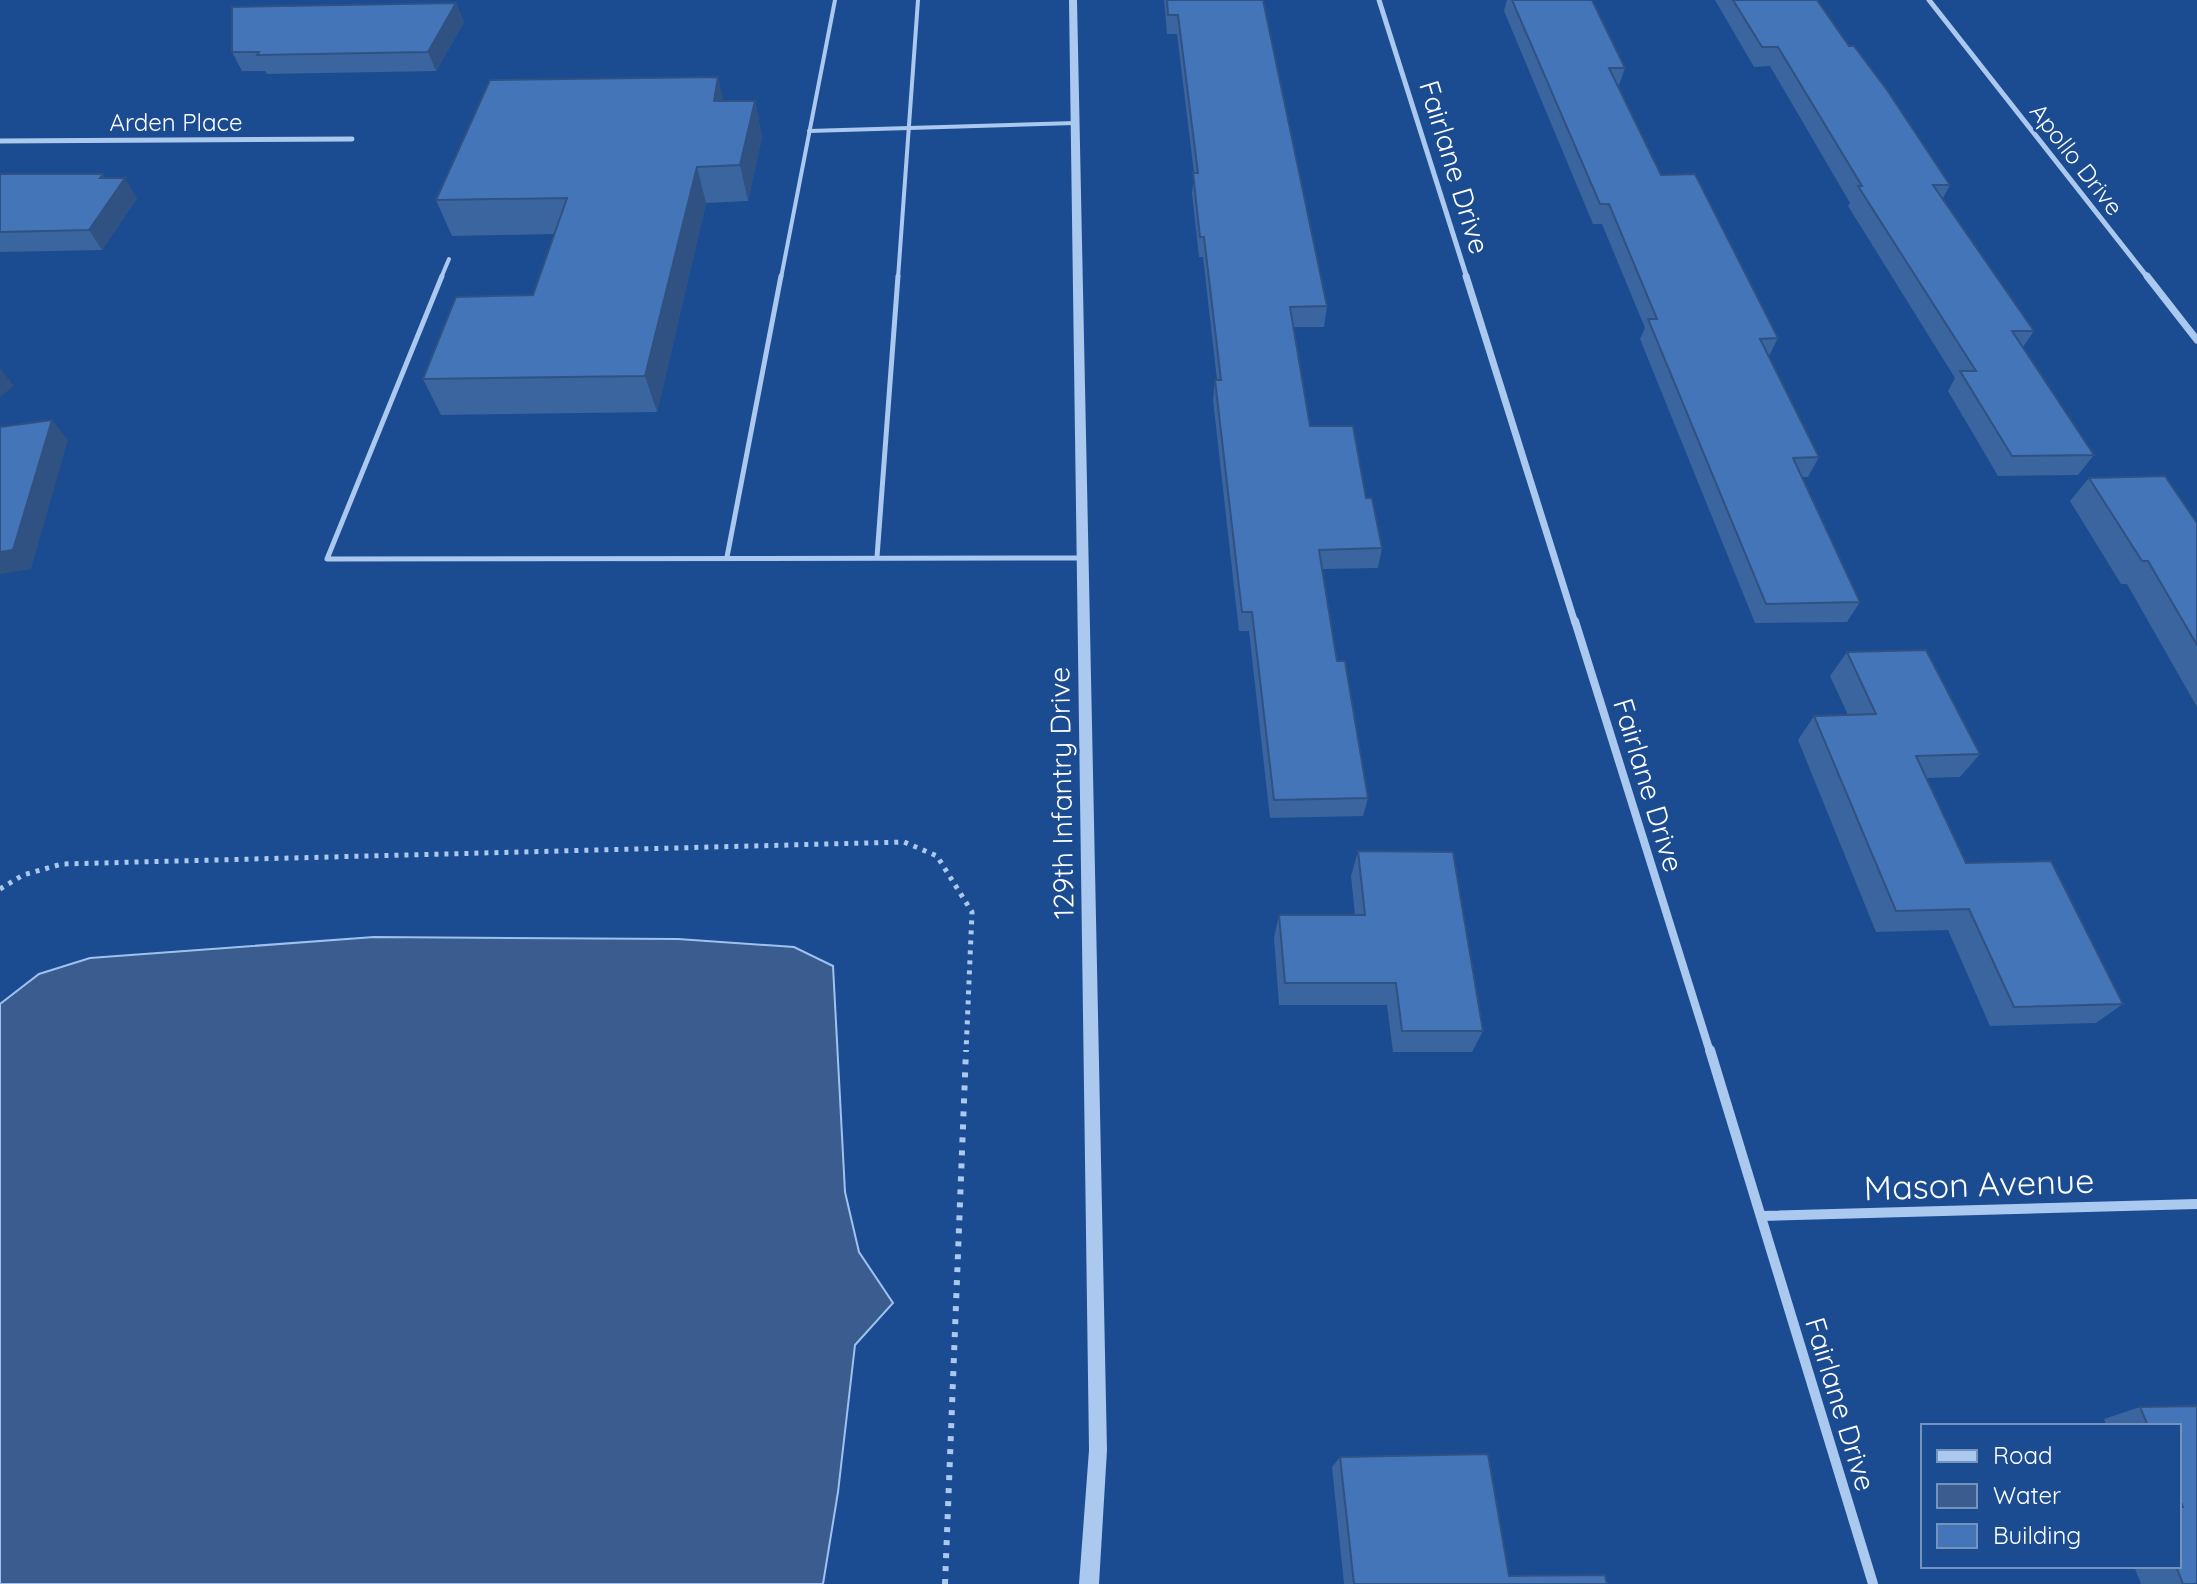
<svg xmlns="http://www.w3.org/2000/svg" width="2197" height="1584" font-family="Quicksand,sans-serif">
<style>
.water{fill:#3a5c8f;stroke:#9ec2f0;stroke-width:2}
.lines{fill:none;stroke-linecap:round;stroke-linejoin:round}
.path-far1{stroke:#abc8ef;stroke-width:5;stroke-dasharray:4 6;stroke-linecap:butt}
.path{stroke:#abc8ef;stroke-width:6;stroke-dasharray:5 8;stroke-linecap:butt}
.service-far1{stroke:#abc8ef;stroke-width:4}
.service{stroke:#abc8ef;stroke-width:5}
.minor-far3{stroke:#abc8ef;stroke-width:5}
.minor-far2{stroke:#abc8ef;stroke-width:7}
.minor-far1{stroke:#abc8ef;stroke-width:8}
.minor{stroke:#abc8ef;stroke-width:10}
.tertiary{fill:#abc8ef;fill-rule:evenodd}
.wall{fill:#3a659f}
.shaded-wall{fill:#305282}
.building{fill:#4475b9;stroke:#305282;stroke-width:2}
.labels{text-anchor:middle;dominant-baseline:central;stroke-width:6;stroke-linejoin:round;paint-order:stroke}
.far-street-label{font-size:24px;fill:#fff;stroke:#1b4b91}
.street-label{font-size:28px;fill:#fff;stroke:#1b4b91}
.near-street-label{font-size:34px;fill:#fff;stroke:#1b4b91}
</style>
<rect width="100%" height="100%" fill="#1b4b91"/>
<!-- water -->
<polygon class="water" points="374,937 678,939 794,947 833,966 845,1192 859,1252 893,1303 855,1345 838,1492 823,1584 0,1584 0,1004 39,974 90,958"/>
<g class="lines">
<!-- path-far1 -->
<polyline class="path-far1" points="0,889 23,875 62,864 904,842 937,856 972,912 966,1052"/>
<!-- path -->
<polyline class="path" points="945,1584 966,1050"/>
<!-- service-far1 -->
<g class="service-far1">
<polyline points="809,131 1075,123"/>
<polyline points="441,278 449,259"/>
<polyline points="781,278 835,0"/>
<polyline points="898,278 918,0"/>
</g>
<!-- service -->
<g class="service">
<polyline points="442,276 327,559 1083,558"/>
<polyline points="727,557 781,276"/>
<polyline points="877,557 898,276"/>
</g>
<!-- minor-far3 -->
<g class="minor-far3">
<polyline points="1379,0 1467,278"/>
<polyline points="1929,0 2148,278"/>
<polyline points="0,141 352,139"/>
</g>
<!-- minor-far2 -->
<g class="minor-far2">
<polyline points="1466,276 1575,623"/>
<polyline points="2147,276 2197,340"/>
</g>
<!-- minor-far1 -->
<polyline class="minor-far1" points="1575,621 1710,1052"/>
<!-- minor -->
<g class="minor">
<polyline points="1710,1050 1873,1584"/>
<polyline points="1762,1216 2197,1204"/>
</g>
<!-- tertiary -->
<polygon class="tertiary" points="1069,0 1077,0 1107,1450 1099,1584 1079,1584 1089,1450"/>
</g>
<!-- wall -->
<g class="wall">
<polygon points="1164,0 1263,0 1327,306 1324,327 1294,327 1310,426 1366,498 1382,548 1378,568 1322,569 1337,661 1368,798 1363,816 1270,818 1249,631 1239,631 1213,400 1215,380 1217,380 1203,257 1199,257 1192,193 1194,173 1177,34 1167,34"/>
<polygon points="1507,0 1592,0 1625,68 1618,88 1661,175 1778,338 1769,356 1819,457 1808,477 1802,477 1860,602 1847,622 1755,623 1640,339 1645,328 1602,224 1593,224 1504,11"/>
<polygon points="1715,0 1817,0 1849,46 1950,185 1943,198 2034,331 2023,347 2094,455 2078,475 1998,476 1948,391 1955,378 1848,206 1850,203 1770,66 1754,67"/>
<polygon points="456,3 464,22 436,71 267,74 265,71 242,71 232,52"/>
<polygon points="718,77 723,101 755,101 762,137 748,201 706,203 657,412 441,415 423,379 533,295 554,234 452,236 436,200"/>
<polygon points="0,174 105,178 137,198 102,250 0,252"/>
<polygon points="2089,478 2197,523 2197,707 2127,584 2121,584 2070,501"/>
<polygon points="1847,652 1980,754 1960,777 1927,778 1966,863 2123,1004 2096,1023 1990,1026 1948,930 1876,932 1798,740 1814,716 1848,715 1830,676"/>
<polygon points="1358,851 1483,1031 1472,1052 1393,1052 1387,1005 1279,1005 1274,938 1279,915 1355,915 1351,876"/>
<polygon points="2197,1406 2197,1584 2141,1584 2134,1566 2179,1566 2179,1426 2107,1426 2104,1419 2140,1407"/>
<polygon points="1340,1457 1509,1576 1607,1584 1344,1584 1332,1467"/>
</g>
<!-- shaded-wall -->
<g class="shaded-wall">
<polygon points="456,3 464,22 436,71 428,52"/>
<polygon points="718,77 726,112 714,101"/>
<polygon points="755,101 762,137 748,201 740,165"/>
<polygon points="697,167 706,203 657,412 645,376"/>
<polygon points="103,174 115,193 125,178 137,198 102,250 89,230 100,178"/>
<polygon points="0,368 14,386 0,397"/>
<polygon points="52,420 68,440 31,569 0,574 0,552"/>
</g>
<!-- building -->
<g class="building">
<polygon points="1167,0 1263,0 1327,306 1290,307 1310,426 1353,426 1366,498 1372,498 1382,548 1319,550 1337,661 1345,661 1368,798 1274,800 1252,612 1242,612 1215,380 1221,380 1204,237 1200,237 1193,173 1198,173 1178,15 1168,15"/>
<polygon points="1512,0 1592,0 1625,68 1609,68 1661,175 1695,174 1778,338 1760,339 1819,457 1793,458 1860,602 1766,604 1648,319 1657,319 1609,204 1600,204"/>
<polygon points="1733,0 1817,0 1849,46 1854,46 1887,90 1950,185 1933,185 2034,331 2012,331 2094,455 2012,456 1960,371 1976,371 1858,186 1862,186 1778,47 1762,47"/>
<polygon points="456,3 428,52 257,55 259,52 232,52 232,7"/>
<polygon points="718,77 714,101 755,101 740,165 697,167 645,376 423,379 456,297 533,295 567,198 436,200 490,80"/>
<polygon points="0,174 103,174 100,178 125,178 89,230 0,232"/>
<polygon points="52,420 13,550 0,552 0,427"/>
<polygon points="2165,476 2197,523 2197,645 2148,561 2142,561 2089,478"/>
<polygon points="1926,650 1980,754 1916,756 1966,863 2051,861 2123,1004 2014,1007 1969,909 1896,911 1814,716 1876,714 1847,652"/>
<polygon points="1358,851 1453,852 1483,1031 1402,1031 1396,983 1285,983 1279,915 1365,915"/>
<polygon points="2197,1406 2197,1584 2183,1584 2176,1566 2179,1566 2179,1507 2183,1507 2179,1497 2179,1426 2148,1426 2140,1407"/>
<polygon points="1488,1454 1509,1576 1605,1575 1607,1584 1354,1584 1340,1457"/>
</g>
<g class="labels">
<!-- far-street labels -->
<g class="far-street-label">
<text x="176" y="122">Arden Place</text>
<text transform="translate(2077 159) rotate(52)">Apollo Drive</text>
</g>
<!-- street labels -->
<g class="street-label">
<text transform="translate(1455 167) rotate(73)">Fairlane Drive</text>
<text transform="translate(1649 785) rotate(73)">Fairlane Drive</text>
<text transform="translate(1061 793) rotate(-91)">129th Infantry Drive</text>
<text transform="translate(1841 1404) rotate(73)">Fairlane Drive</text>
</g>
<!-- near-street labels -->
<g class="near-street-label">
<text transform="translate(1979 1184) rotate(-2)">Mason Avenue</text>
</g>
</g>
<!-- legend -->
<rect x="1921" y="1424" width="260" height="144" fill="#1b4b91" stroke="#7693bd" stroke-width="2"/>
<rect x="1937" y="1450" width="40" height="12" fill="#abc8ef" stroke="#7693bd" stroke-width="2"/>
<text x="1993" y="1464" font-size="24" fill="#ffffff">Road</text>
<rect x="1937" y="1484" width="40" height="24" fill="#3a5c8f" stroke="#7693bd" stroke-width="2"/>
<text x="1993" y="1504" font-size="24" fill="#ffffff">Water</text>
<rect x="1937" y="1524" width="40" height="24" fill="#4475b9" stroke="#7693bd" stroke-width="2"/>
<text x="1993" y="1544" font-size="24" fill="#ffffff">Building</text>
</svg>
